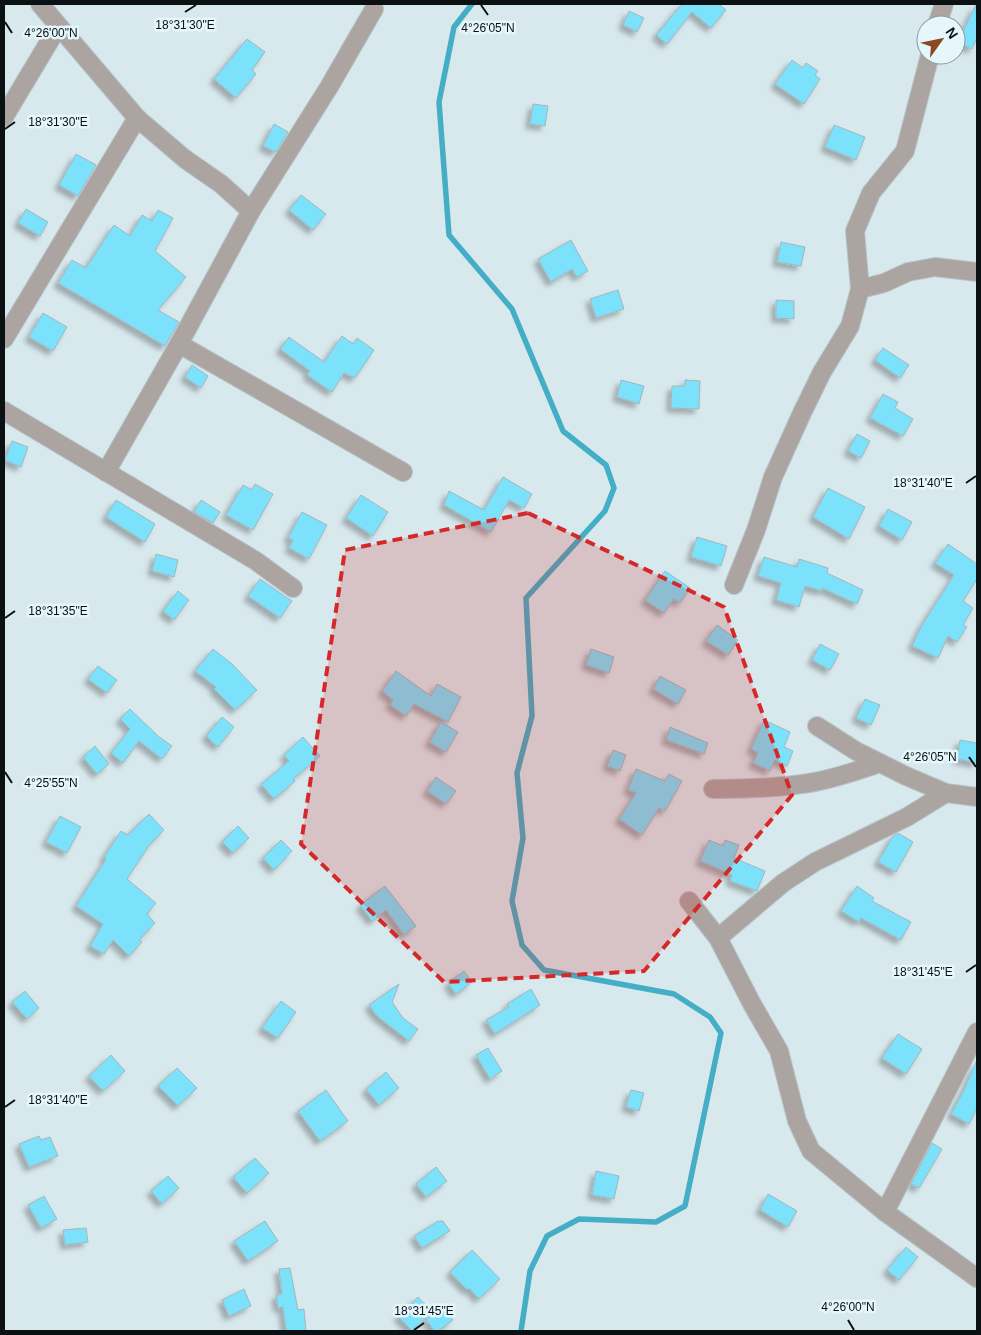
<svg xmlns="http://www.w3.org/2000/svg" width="981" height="1335" font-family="Arial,sans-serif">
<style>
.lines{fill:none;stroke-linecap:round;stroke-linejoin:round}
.stream{stroke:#44aec6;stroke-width:5.5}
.building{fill:#7be1fb;stroke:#a5b5ba;filter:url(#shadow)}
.minor-casing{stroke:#b7c6cb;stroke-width:20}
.minor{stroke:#aba4a1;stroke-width:18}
.marked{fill:#d62828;fill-opacity:0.2;stroke:#d62828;stroke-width:4;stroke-dasharray:10 6;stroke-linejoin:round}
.ticks{fill:none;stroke:#0b1113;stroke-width:2}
.ticks-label{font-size:12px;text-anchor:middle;fill:#0b1113;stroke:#e5f7fb;stroke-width:5;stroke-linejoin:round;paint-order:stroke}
</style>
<defs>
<filter id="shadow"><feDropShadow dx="-4.5" dy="4.5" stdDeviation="2.5" flood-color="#0004"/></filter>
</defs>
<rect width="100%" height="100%" fill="#d8e9ee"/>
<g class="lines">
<!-- stream -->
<polyline class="stream" points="472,4 454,27 439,102 449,235 512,309 563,431 606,465 614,488 605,511 526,598 532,716 517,773 523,838 512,901 522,945 544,970 674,994 710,1017 721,1033 685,1206 656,1222 579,1219 547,1236 530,1271 521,1331"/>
</g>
<!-- building -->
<g class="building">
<polygon points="682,4 719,4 726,10 711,28 692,12 667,44 656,35"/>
<polygon points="976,4 977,38 972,49 958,42"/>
<polygon points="629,11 644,18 637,32 623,25"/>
<polygon points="247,39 265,52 252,70 256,74 236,98 214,79"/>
<polygon points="792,60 803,68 806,63 818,71 815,75 820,79 804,104 775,84"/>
<polygon points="533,104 548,106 545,126 530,124"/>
<polygon points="274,124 288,132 276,152 263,146"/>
<polygon points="834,125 865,137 856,160 825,147"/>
<polygon points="76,154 96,165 78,196 59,185"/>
<polygon points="301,195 326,214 313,230 289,210"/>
<polygon points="26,209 48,222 40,236 18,223"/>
<polygon points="158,210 173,218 155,251 186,277 158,310 179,322 165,346 58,283 72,260 86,268 114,225 130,236 142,215 152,221"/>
<polygon points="571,240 588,271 577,277 572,269 551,282 538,259"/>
<polygon points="781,242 805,247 801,266 777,262"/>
<polygon points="618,290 624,309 596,318 590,299"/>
<polygon points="776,300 794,301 794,319 776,318"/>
<polygon points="43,313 67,327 53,351 29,337"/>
<polygon points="342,336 353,344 357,338 374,350 355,378 344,373 332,392 307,375 310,371 280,349 289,337 324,362"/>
<polygon points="883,348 909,365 900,378 875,360"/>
<polygon points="192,365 208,376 201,388 185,377"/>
<polygon points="621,380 644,386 639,404 617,397"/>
<polygon points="685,380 700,381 699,409 671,408 672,386 685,386"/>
<polygon points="883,394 898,402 895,408 913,419 903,436 870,418"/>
<polygon points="857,434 870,441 861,458 848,451"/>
<polygon points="12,441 28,447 21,467 5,460"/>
<polygon points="503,477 532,494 524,508 509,500 491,532 444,505 449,491 484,510"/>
<polygon points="255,484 273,494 253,530 226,515 243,485 252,490"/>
<polygon points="828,488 865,507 849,539 813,517"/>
<polygon points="361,495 388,512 373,536 346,518"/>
<polygon points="116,500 155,524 145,542 106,517"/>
<polygon points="201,500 220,512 213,523 194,512"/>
<polygon points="888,509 912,522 902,540 879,526"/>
<polygon points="302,512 327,525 309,559 289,548 293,540 288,538"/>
<polygon points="697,537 727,546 721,566 691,557"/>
<polygon points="948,544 977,564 977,579 963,601 973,608 963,625 967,627 957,642 948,636 938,658 912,646 922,625 954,575 935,563"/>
<polygon points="156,554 178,560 174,577 152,571"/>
<polygon points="764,557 797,567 799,559 828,568 827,573 863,590 857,604 822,588 822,591 805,586 799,607 776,600 781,583 758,576"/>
<polygon points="665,571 690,588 680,603 674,599 664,613 645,600"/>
<polygon points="260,579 292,601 280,618 248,596"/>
<polygon points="178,591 189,600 174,620 163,611"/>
<polygon points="717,625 738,640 728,655 706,641"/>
<polygon points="820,644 839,654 830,670 812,660"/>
<polygon points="213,649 231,663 257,690 235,710 214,689 216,687 195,671"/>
<polygon points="591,649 614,657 609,673 586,665"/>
<polygon points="98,666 117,680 107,693 88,679"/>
<polygon points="396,671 431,696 437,684 461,697 448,722 414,704 406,716 390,705 393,700 382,691"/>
<polygon points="660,676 686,690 678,704 653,689"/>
<polygon points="865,699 880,705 871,725 856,718"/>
<polygon points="130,709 158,736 172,746 162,759 139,741 123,763 111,753 130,729 120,719"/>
<polygon points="222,717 234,727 218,747 206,736"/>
<polygon points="764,720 790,732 784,747 793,751 787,766 775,760 770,771 753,763 758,753 751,749"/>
<polygon points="441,722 458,732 446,752 429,742"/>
<polygon points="670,727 708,743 704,754 666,740"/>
<polygon points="303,737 320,756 293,779 295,781 274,799 261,784 289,761 284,755"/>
<polygon points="960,740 977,743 977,763 957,759"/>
<polygon points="95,746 109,764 97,774 83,757"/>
<polygon points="613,750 626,755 620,771 607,766"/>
<polygon points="636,769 665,781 669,774 682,781 665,811 659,808 642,835 619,819 636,793 628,790"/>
<polygon points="436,777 456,791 446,804 427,791"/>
<polygon points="149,814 164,830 150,844 127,879 156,903 147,914 155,923 139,940 142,942 129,956 113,940 104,954 90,946 103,924 76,906 106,859 104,857 121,831 128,835"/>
<polygon points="60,816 81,827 67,853 46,842"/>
<polygon points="238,826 249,838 233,853 222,842"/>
<polygon points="898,833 913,842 896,872 878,862 893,836"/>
<polygon points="281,840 292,851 274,870 263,858"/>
<polygon points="709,840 723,846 725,840 739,845 734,858 765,871 757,891 730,881 732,875 700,861"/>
<polygon points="385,886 416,926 404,935 386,910 372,921 360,905"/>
<polygon points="857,886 874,898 872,901 911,922 901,940 861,918 859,922 841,911"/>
<polygon points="464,971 472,982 456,994 448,983"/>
<polygon points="399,984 392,1002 403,1018 418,1029 409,1041 377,1016 369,1005"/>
<polygon points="531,989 540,1005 495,1034 486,1020 509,1007 507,1004"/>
<polygon points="25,991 39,1008 27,1019 12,1002"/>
<polygon points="281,1001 296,1012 278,1038 262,1028"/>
<polygon points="898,1034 922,1049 906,1074 882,1058"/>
<polygon points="488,1048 502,1071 490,1079 476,1055"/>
<polygon points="111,1055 125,1071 103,1091 89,1076"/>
<polygon points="977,1060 977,1109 969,1124 951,1114 964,1090"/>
<polygon points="177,1068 197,1088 178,1106 158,1086"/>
<polygon points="386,1072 399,1088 379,1105 366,1089"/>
<polygon points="326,1090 348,1121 320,1141 298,1111"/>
<polygon points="631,1090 644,1093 639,1111 626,1107"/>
<polygon points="39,1136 41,1140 50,1137 58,1156 29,1167 19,1144"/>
<polygon points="932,1143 942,1149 919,1188 911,1184"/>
<polygon points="255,1158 269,1173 247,1193 233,1177"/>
<polygon points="436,1167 447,1181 426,1197 416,1184"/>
<polygon points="596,1171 619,1176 614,1199 592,1195"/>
<polygon points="168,1176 179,1188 162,1204 151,1191"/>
<polygon points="768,1194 797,1211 788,1227 760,1210"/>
<polygon points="44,1196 57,1219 41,1228 28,1205"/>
<polygon points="265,1221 278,1241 248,1261 234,1241"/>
<polygon points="438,1221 443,1221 450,1231 422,1248 414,1236"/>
<polygon points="86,1228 88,1242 65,1245 63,1230"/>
<polygon points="906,1247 918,1257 899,1280 887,1270"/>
<polygon points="472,1250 500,1279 479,1299 469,1288 467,1290 450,1272"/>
<polygon points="290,1268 298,1310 304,1309 306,1331 286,1331 283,1307 278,1308 276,1295 282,1294 279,1269"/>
<polygon points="244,1289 251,1306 229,1316 222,1300"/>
<polygon points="418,1297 432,1312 412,1331 398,1316"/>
<polygon points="443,1307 453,1320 438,1331 435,1331 426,1320"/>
</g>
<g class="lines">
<!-- minor casing -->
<g class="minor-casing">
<g id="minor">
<polyline points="40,4 137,118 185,159 221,184 251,211"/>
<polyline points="937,25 944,4"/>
<polyline points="4,117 58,27"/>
<polyline points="860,289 884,283 908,272 935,267 977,272"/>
<polyline points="4,339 137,118"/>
<polyline points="179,344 403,472"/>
<polyline points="4,411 256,561 293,588"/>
<polyline points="106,472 179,344 251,211 329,87 374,9"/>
<polyline points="734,585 756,530 773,477 802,413 822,372 850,326 860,289 855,231 871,193 905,151 930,55"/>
<polyline points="817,726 856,751 906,776 946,793 977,797"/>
<path d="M 713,789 C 745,789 777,788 809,783 C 833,779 857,771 880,763"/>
<polyline points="689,901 718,938 752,1004 779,1051 797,1121 811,1151 885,1212 977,1278"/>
<polyline points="718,938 783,883 815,862 907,817 946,793"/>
<polyline points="885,1212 977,1032"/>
</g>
</g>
<!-- minor -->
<use href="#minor" class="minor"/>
</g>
<!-- marked area -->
<path class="marked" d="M 528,513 L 724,607 L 792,795 L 644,971 L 444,982 L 301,844 L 345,550 Z"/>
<!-- ticks -->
<path class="ticks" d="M 481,5 L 488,15M 185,12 L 196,5M 5,22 L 12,33M 5,129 L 15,122M 966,483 L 976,476M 5,618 L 15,611M 969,757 L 976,767M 5,772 L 12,783M 966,972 L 976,965M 5,1107 L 15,1100M 848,1320 L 854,1330M 414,1330 L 424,1323"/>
<g class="ticks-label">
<text x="185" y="29">18°31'30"E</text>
<text x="488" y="32">4°26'05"N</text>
<text x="51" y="37">4°26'00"N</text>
<text x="58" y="126">18°31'30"E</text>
<text x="923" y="487">18°31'40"E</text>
<text x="58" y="615">18°31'35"E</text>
<text x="930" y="761">4°26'05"N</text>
<text x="51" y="787">4°25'55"N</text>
<text x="923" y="976">18°31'45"E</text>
<text x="58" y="1104">18°31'40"E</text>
<text x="848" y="1311">4°26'00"N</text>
<text x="424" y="1315">18°31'45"E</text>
</g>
<!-- border -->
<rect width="981" height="1335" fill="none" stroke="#0b1113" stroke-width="10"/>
<!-- north arrow -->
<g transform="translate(941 40) rotate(57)"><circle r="24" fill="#e5f7fb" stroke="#8e9b9e"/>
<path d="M0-4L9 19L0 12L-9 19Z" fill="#8d4721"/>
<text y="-8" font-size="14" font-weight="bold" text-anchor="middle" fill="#0b1113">N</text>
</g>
</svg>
